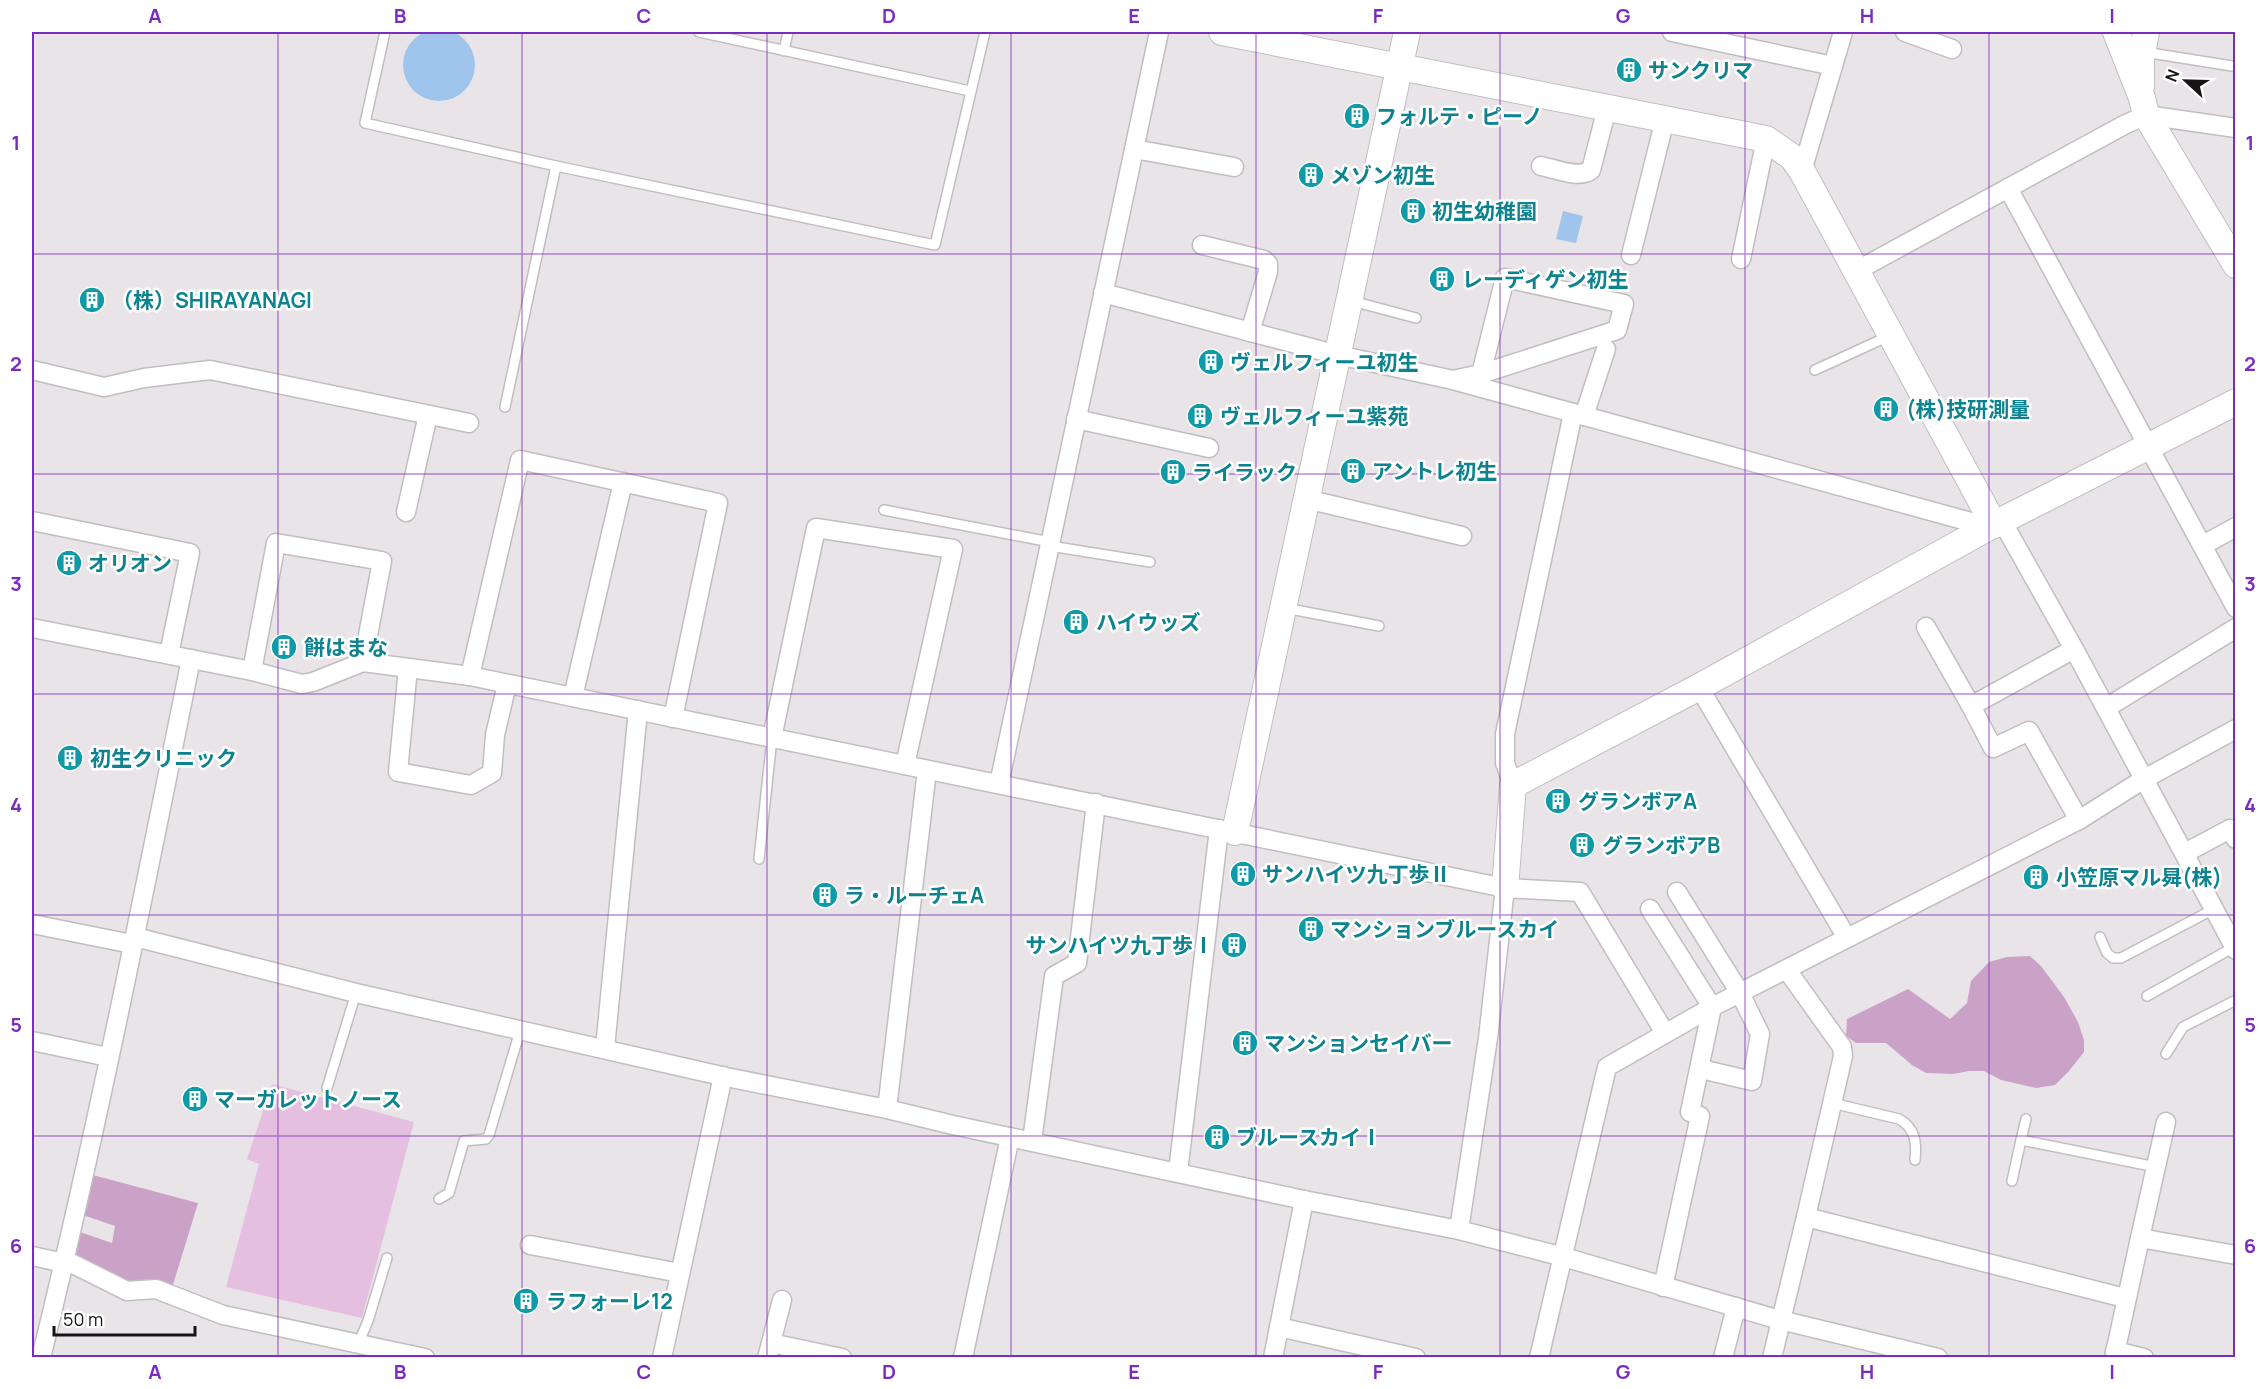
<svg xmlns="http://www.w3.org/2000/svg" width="2267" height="1389" font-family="Manrope,'Noto Sans JP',sans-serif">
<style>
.green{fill:#e4bfe0}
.forest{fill:#cba2c7}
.water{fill:#9fc5ec}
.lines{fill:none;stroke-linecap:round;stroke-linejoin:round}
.lane-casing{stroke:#c2bdc1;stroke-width:12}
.street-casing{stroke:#c2bdc1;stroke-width:21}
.secondary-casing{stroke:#c2bdc1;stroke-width:28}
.lane{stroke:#fff;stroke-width:9}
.street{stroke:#fff;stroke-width:18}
.secondary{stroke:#fff;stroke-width:26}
.grid{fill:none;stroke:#7b2cbf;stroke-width:1.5;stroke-opacity:0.55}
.labels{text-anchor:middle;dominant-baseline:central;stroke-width:5;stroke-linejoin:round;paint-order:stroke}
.culture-label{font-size:21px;font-weight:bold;fill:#0d838f;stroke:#fff;text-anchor:start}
.neatline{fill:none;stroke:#7b2cbf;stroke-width:2}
.grid-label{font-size:20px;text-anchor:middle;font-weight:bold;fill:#7b2cbf}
</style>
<rect width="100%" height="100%" fill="#e9e4e8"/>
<!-- green -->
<polygon class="green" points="272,1084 414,1122 362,1318 226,1287 259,1164 247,1159"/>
<!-- forest -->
<g class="forest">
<polygon points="2030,956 2041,966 2064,997 2078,1022 2084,1040 2084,1052 2069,1071 2055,1085 2036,1088 2001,1080 1984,1071 1969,1071 1953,1074 1926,1073 1912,1065 1886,1043 1856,1043 1846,1036 1847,1019 1908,989 1950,1019 1967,1003 1971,981 1989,962 2007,957"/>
<polygon points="89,1174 198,1203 172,1288 128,1285 72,1256 77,1231 112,1243 115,1226 80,1214"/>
</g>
<!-- water -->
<g class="water">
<circle cx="439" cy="65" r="36"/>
<polygon points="1563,211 1583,216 1576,243 1556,239"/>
</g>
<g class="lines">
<!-- lane casing -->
<g class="lane-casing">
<g id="lane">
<polyline points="385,32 365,123 556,166 935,245 985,32"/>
<polyline points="699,32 970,91"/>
<polyline points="784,51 788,32"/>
<polyline points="2144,52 2232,66"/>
<polyline points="1352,301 1416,318"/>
<polyline points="1815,370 1889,336"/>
<polyline points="505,407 556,166"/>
<polyline points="884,510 1050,542"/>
<polyline points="1050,546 1150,562"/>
<polyline points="1285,608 1379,626"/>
<polyline points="759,859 772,738"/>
<polyline points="2100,937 2107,953 2113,958 2121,958 2214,909"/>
<polyline points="2147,996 2234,947"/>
<polyline points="2166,1054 2183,1027 2236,1000"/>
<polyline points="327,1088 356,993"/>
<path d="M 1832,1103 L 1899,1119 C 1915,1128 1917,1142 1915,1160"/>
<polyline points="2021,1140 2026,1119"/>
<polyline points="2012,1181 2021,1140 2156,1167"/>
<polyline points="439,1199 449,1193 464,1141 486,1139 489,1135 520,1031"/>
<polyline points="358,1344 368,1321 387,1258"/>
</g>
</g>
<!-- street casing -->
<g class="street-casing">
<g id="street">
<polyline points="1672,32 1833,66"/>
<polyline points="1905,32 1952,49"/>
<polyline points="1134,149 1234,167"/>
<path d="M 1541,166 C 1556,169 1579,179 1591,170 L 1607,108"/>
<polyline points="1802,171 1843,32"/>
<polyline points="2008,188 2236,608"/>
<polyline points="1202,245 1264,260 1268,264 1268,272 1250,332"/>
<polyline points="1631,255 1665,119"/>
<polyline points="1741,259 1766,139"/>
<polyline points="1856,271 2124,125 2146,115 2236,128"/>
<polyline points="1103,293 1338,355 1453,380 1989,527"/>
<polyline points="32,370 104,387 144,378 210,370 469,423"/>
<polyline points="1457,379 1481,374 1617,330 1624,304 1505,278 1481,374"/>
<polyline points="1584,416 1606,349"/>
<polyline points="1076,419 1209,448"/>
<polyline points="1306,499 1462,536"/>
<polyline points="406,512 428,415"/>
<polyline points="32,521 190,553 169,654"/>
<polyline points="2002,521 2074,649 2236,950"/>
<polyline points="2203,545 2236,527"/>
<polyline points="1926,627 1971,706"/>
<polyline points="32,628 252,671 302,684 313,682 363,662 470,676 1505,888 1580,892 1665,1033"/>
<polyline points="2074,649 1971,706 1993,748 2029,731 2079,820"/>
<polyline points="408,668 398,772 471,785 492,773 495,735 507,684"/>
<polyline points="252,671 276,543 382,561 363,662"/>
<polyline points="470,676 520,460 718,503 673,718"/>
<polyline points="1699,687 1847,938"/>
<polyline points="573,697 623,482"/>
<polyline points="2106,708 2236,628"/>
<polyline points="772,738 816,528 953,549 905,765"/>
<polyline points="999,784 1159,32"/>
<polyline points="1513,785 1505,763 1505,734 1573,413"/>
<polyline points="2185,853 2230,829 2236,839"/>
<polyline points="1677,892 1740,993 1760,1034 1752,1081 1701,1069"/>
<polyline points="1650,909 1712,1007 1690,1112 1700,1116 1663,1287"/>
<polyline points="32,924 132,944"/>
<polyline points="135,937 356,993 726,1077 887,1109 953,1125 1304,1200 1459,1230 1560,1256 1780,1320 1938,1358"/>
<polyline points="1787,970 1842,1047 1843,1056 1806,1217"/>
<polyline points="32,1041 108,1057"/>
<polyline points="605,1048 638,710"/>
<polyline points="887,1109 927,770"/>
<polyline points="1032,1141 1054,976 1077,963 1096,803"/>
<polyline points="1178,1172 1219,829"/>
<polyline points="1459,1230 1488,1038 1505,888"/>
<polyline points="2140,1238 2166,1122"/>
<polyline points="530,1245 680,1273"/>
<polyline points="32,1256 64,1263"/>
<polyline points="65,1260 127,1291 156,1289 223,1315 425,1358"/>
<polyline points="1279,1327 1416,1358"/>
<polyline points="771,1343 782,1300"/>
<polyline points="2115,1351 2144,1358"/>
<path d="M 41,1358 C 98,1126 144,892 191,659"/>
<polyline points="662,1358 723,1076"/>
<polyline points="767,1358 771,1343 842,1358"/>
<polyline points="963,1358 1010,1137"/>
<polyline points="1273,1358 1304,1200"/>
<polyline points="1539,1358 1607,1067 1712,1007 2079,820 2144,779 2236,729"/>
<polyline points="1723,1358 1736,1307"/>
<polyline points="1772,1358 1806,1217 2125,1298"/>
<polyline points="2114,1358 2140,1238 2236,1255"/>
</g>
</g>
<!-- secondary casing -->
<g class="secondary-casing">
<g id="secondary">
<polyline points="1222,32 1766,139 1792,157 1802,171 1994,525"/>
<polyline points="2116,32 2142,98 2146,115 2236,265"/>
<polyline points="2141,86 2141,59 2146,32"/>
<polyline points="1235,832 1407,32"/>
<polyline points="1505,888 1513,785 1699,687 1989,527 2236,402"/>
</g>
</g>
<!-- lane -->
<use href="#lane" class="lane"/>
<!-- street -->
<use href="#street" class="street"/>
<!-- secondary -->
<use href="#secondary" class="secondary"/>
</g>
<!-- grid -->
<path class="grid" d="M 278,32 L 278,1358M 522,32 L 522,1358M 767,32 L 767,1358M 1011,32 L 1011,1358M 1256,32 L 1256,1358M 1500,32 L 1500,1358M 1745,32 L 1745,1358M 1989,32 L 1989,1358M 32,254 L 2236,254M 32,474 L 2236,474M 32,694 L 2236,694M 32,915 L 2236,915M 32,1136 L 2236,1136"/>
<!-- icons -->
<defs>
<g id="building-disc" transform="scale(1.35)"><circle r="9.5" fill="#0f9aa8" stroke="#fff"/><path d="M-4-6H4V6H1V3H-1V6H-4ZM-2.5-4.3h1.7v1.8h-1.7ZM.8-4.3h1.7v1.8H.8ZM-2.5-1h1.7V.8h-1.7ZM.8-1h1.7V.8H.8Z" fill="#fff"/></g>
</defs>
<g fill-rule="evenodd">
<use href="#building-disc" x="1629" y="70"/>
<use href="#building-disc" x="1357" y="116"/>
<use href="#building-disc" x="1311" y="175"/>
<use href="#building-disc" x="1413" y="211"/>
<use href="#building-disc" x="1442" y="279"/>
<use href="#building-disc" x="92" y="300"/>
<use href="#building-disc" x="1211" y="362"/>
<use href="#building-disc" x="1886" y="409"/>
<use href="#building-disc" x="1200" y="416"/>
<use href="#building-disc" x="1353" y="471"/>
<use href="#building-disc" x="1173" y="472"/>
<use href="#building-disc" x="69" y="563"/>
<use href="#building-disc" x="1076" y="622"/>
<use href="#building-disc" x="284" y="647"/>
<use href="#building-disc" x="70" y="758"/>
<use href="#building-disc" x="1558" y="801"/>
<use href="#building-disc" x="1582" y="845"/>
<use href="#building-disc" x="1243" y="874"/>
<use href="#building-disc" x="2036" y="877"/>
<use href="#building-disc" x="825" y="895"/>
<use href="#building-disc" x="1311" y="929"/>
<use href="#building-disc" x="1234" y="945"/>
<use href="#building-disc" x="1245" y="1043"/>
<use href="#building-disc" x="195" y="1099"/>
<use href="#building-disc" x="1217" y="1137"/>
<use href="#building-disc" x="526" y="1301"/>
</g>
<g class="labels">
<!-- culture labels -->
<g class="culture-label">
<text x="1648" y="70">サンクリマ</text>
<text x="1376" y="116">フォルテ・ピーノ</text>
<text x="1330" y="175">メゾン初生</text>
<text x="1432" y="211">初生幼稚園</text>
<text x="1462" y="279">レーディゲン初生</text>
<text x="112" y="300">（株）SHIRAYANAGI</text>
<text x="1230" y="362">ヴェルフィーユ初生</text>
<text x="1906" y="409">(株)技研測量</text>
<text x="1220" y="416">ヴェルフィーユ紫苑</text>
<text x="1372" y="471">アントレ初生</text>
<text x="1192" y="472">ライラック</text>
<text x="88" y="563">オリオン</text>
<text x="1096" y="622">ハイウッズ</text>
<text x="304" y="647">餅はまな</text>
<text x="90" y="758">初生クリニック</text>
<text x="1578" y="801">グランボアA</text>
<text x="1602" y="845">グランボアB</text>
<text x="1262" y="874">サンハイツ九丁歩Ⅱ</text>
<text x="2056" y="877">小笠原マル曻(株)</text>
<text x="844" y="895">ラ・ルーチェA</text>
<text x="1330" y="929">マンションブルースカイ</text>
<text x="1214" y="945" text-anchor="end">サンハイツ九丁歩Ⅰ</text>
<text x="1264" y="1043">マンションセイバー</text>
<text x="214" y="1099">マーガレットノース</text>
<text x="1236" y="1137">ブルースカイⅠ</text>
<text x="546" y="1301">ラフォーレ12</text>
</g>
</g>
<!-- border -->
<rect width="2267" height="1389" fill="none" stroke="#ffffff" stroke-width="66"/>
<!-- north arrow -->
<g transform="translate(2186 81) rotate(292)" stroke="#ffffff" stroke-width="4.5" paint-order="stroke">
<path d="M0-4.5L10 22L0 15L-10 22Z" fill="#161415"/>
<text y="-9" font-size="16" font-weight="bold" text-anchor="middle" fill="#161415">N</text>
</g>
<!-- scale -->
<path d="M54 1326v9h141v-9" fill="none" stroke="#161415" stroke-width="3"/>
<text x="63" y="1326" font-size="18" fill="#161415" stroke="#ffffff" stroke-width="4.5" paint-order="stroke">50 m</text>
<rect x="33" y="33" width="2201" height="1323" class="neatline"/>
<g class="grid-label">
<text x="155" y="23">A</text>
<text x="400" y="23">B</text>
<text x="644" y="23">C</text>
<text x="889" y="23">D</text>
<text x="1134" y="23">E</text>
<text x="1378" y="23">F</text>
<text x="1623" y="23">G</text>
<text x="1867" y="23">H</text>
<text x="2112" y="23">I</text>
<text x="16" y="150">1</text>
<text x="2250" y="150">1</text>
<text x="16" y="371">2</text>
<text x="2250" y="371">2</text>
<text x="16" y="591">3</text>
<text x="2250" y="591">3</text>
<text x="16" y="812">4</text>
<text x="2250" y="812">4</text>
<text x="16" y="1032">5</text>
<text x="2250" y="1032">5</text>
<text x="16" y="1253">6</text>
<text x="2250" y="1253">6</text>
<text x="155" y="1379">A</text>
<text x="400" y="1379">B</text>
<text x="644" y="1379">C</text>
<text x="889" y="1379">D</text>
<text x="1134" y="1379">E</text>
<text x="1378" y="1379">F</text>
<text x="1623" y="1379">G</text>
<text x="1867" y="1379">H</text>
<text x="2112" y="1379">I</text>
</g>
</svg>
